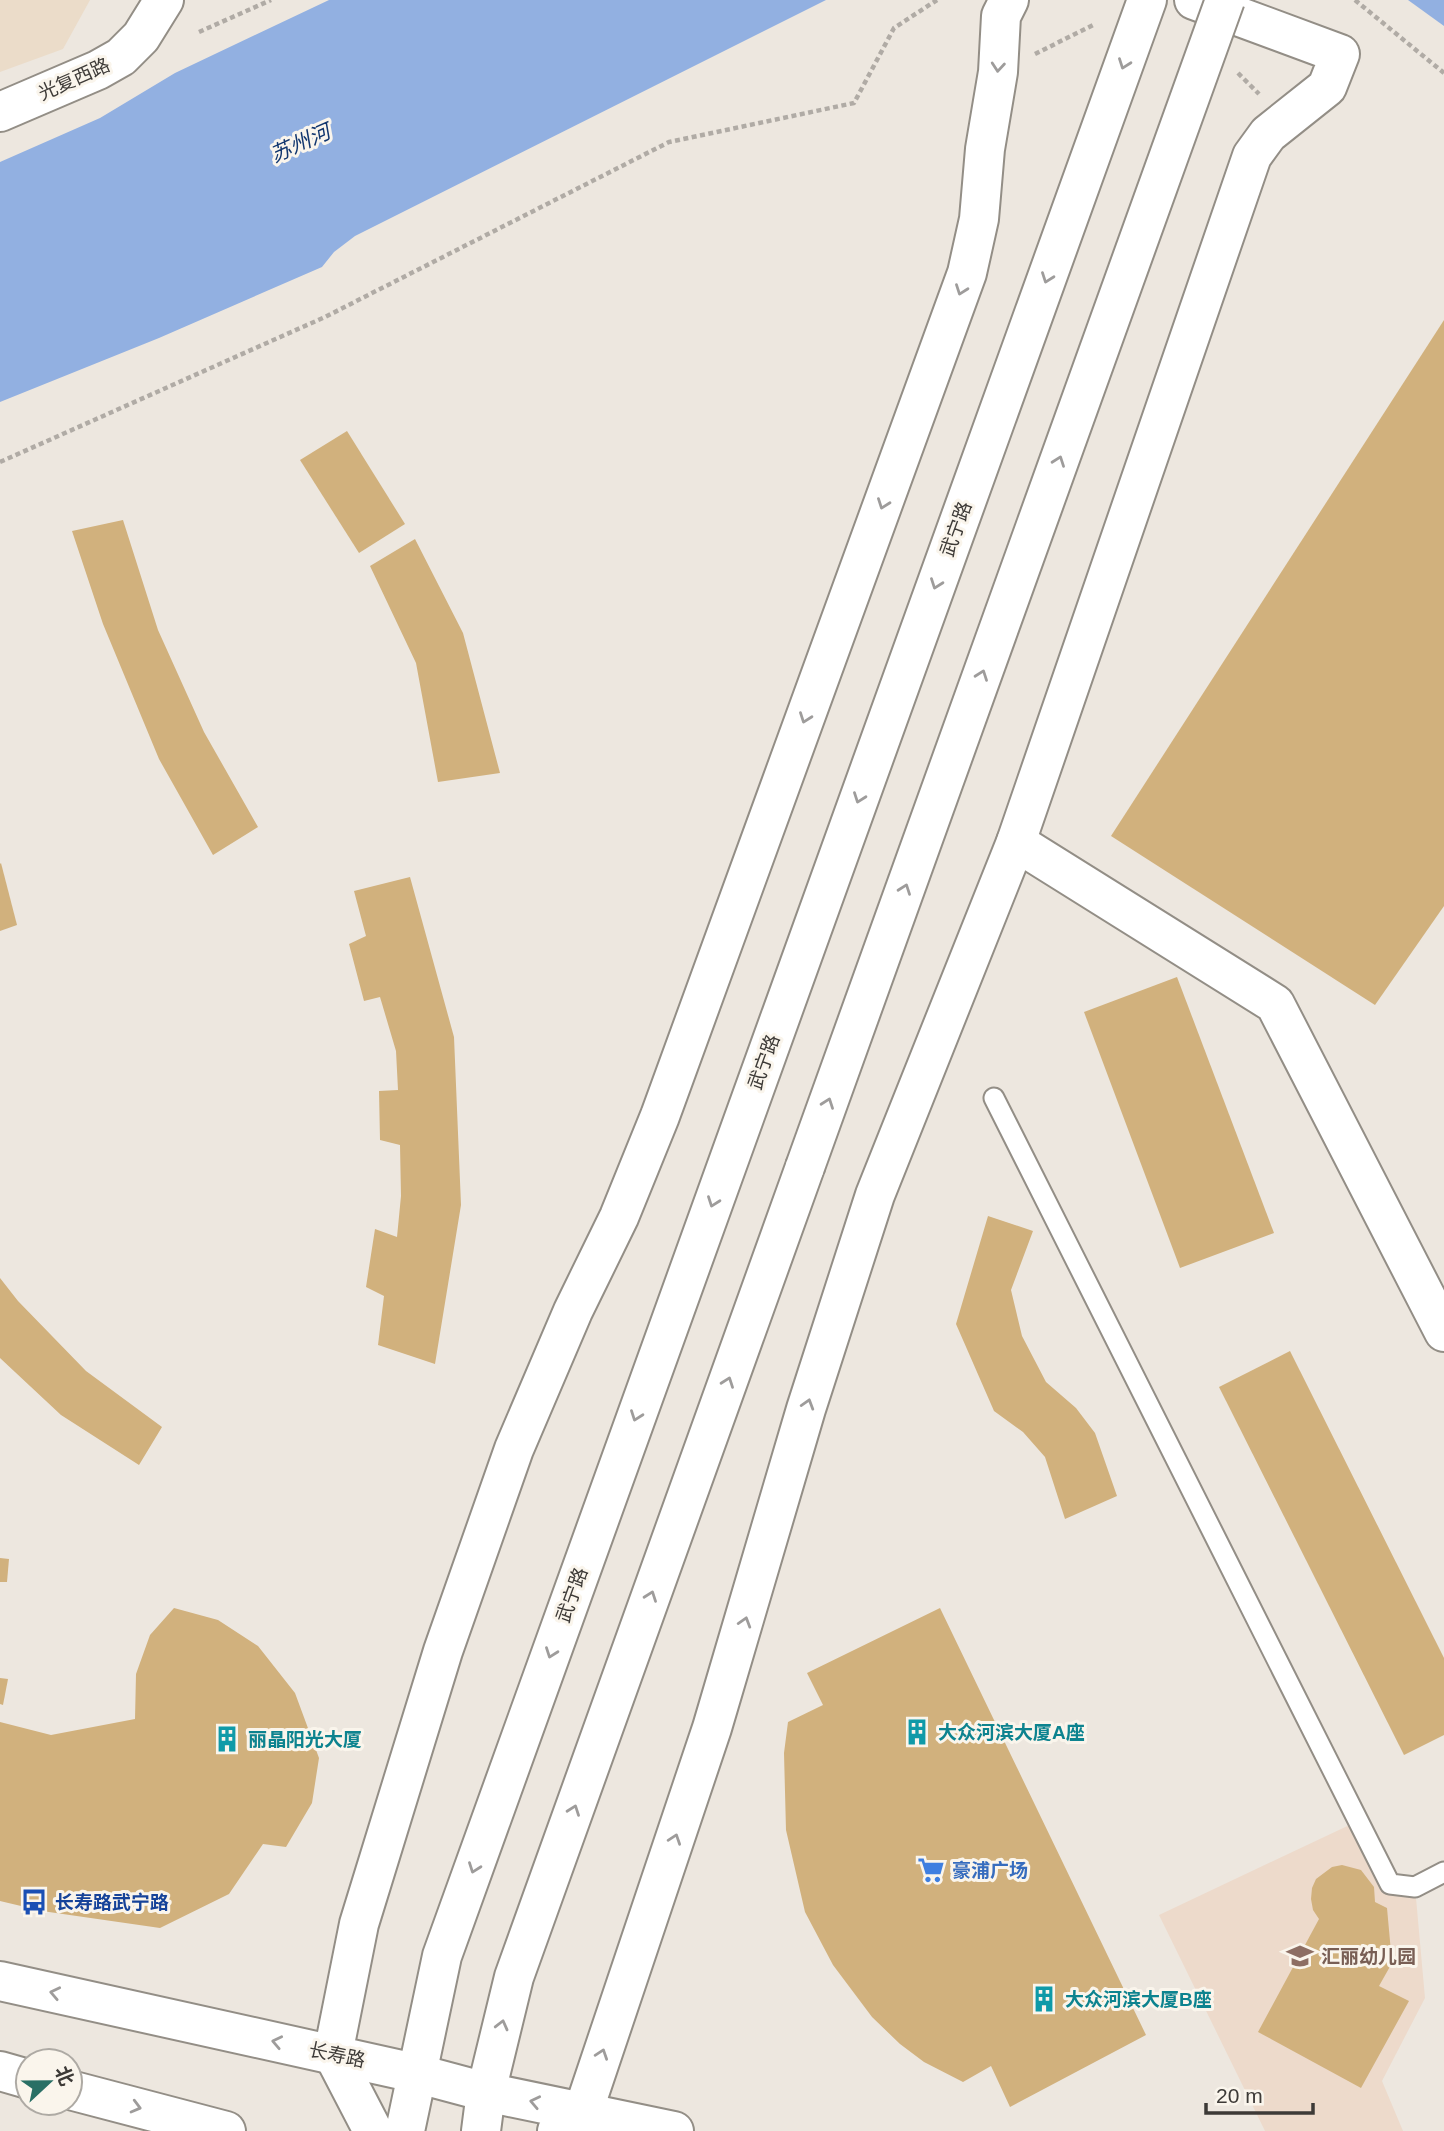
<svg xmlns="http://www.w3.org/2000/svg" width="1444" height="2131" font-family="Helvetica,'Noto Sans SC',sans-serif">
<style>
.industrial{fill:#ebdcc9}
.education{fill:#eddacb}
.water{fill:#92b0e1}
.building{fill:#d1b17d}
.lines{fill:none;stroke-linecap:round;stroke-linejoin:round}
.lane-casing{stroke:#938e86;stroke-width:23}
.street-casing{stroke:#938e86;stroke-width:42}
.primary-casing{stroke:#938e86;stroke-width:42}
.path{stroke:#b0aba5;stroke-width:4.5;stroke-dasharray:5 3.5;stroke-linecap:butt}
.lane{stroke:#fff;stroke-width:19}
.street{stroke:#fff;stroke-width:38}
.primary{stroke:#fff;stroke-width:38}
.primary-bridge-casing{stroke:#938e86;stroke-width:42;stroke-linecap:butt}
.primary-bridge{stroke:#fff;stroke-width:38}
.oneway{stroke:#9e9c9b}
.labels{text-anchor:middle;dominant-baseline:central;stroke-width:6;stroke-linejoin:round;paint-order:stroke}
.street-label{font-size:19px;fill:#3d3a37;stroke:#faf5ec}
.culture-label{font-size:19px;font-weight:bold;fill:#0d838f;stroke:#faf5ec;text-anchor:start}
.shop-label{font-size:19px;font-weight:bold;fill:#366cbe;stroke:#faf5ec;text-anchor:start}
.transit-label{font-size:19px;font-weight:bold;fill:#164399;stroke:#faf5ec;text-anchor:start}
.education-label{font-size:19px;font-weight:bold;fill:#785e54;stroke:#faf5ec;text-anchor:start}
.water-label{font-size:21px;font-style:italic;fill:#11366f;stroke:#faf5ec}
</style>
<rect width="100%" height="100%" fill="#ede7df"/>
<!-- industrial -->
<polygon class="industrial" points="0,0 90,0 63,49 0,72"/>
<!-- education -->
<polygon class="education" points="1358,1821 1389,1883 1415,1887 1425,1998 1382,2081 1403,2131 1265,2131 1159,1915"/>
<!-- water -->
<g class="water">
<polygon points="329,0 826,0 355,236 334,252 322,267 159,338 0,402 0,162 100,118 175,73"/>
<polygon points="1408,0 1444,0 1444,26"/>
</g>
<!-- building -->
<g class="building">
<polygon points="1444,320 1444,906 1375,1005 1111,836"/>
<polygon points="347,431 405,524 359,553 300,460"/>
<polygon points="123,520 158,630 204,732 258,827 213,855 159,759 103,624 72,531"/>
<polygon points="415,539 463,633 500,773 438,782 416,663 370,566"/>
<polygon points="1,863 17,925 0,931 0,864"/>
<polygon points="410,877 454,1037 461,1205 435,1364 378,1345 384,1296 366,1287 375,1229 397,1237 401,1196 400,1145 380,1140 379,1091 398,1090 396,1051 380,997 364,1001 349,944 366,936 354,891"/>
<polygon points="1177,977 1274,1233 1180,1268 1084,1012"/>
<polygon points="988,1216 1033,1231 1011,1290 1022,1336 1046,1382 1076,1408 1095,1433 1117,1496 1065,1519 1045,1457 1023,1432 994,1411 956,1324"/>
<polygon points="0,1278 18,1301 86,1371 162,1427 139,1465 61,1415 0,1358"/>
<polygon points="1290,1351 1444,1658 1444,1735 1404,1755 1219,1387"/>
<polygon points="0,1558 9,1559 7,1582 0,1582"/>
<polygon points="174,1608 218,1620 258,1646 295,1693 319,1758 312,1803 286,1847 263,1844 229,1894 160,1928 42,1911 0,1901 0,1722 51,1735 135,1719 136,1674 150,1635"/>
<polygon points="940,1608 1146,2035 1010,2107 991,2066 963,2082 924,2062 900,2044 872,2017 833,1965 805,1912 786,1830 784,1753 788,1722 823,1705 807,1673"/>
<polygon points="0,1678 8,1679 3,1705 0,1704"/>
<polygon points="1342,1865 1361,1870 1374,1887 1375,1902 1387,1908 1392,1963 1379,1986 1409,2001 1361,2088 1258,2032 1319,1919 1313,1910 1311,1899 1312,1888 1316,1879 1332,1867"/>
</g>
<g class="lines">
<!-- lane casing -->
<g class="lane-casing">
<polyline id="lane" points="994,1098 1390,1884 1415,1887 1444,1872"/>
</g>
<!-- street casing -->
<g class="street-casing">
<g id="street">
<polyline points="0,112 98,70 121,57 141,37 164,0"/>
<polyline points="1016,842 1275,1004 1444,1332"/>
<polyline points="373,2131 333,2054 359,1924 443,1651 514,1449 573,1311 619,1217 660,1116 967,273 979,219 985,149 998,72 1001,16 1009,0"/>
<polyline points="557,2131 583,2112 712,1728 806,1409 875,1195 1016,842 1252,156 1268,134 1327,87 1340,54 1194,0"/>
</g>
</g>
<!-- primary casing -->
<g class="primary-casing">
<g id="primary">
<polyline points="0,1981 415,2073 486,2092 674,2131"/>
<polyline points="0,2071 28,2079"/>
<polyline points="70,2090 226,2131"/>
<polyline points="405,2131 442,1956 1147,0"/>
<polyline points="481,2131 486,2092 514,1977 805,1167"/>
</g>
</g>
<!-- path -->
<g class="path">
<polyline points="1355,0 1444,73"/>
<polyline points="199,32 271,0"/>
<polyline points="1035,54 1093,25"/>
<polyline points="1238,73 1259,94"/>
<polyline points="0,462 325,317 669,142 854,103 894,28 937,0"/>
</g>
<!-- lane -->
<use href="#lane" class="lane"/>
<!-- street -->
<use href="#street" class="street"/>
<!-- primary -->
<use href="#primary" class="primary"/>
<!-- primary-bridge casing -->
<g class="primary-bridge-casing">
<polyline id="primary-bridge" points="805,1167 1225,0"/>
</g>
<!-- primary-bridge -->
<use href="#primary-bridge" class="primary-bridge"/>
</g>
<!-- one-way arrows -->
<defs><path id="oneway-chevron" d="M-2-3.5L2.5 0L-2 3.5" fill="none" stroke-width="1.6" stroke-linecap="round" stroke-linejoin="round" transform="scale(1.75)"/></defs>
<g class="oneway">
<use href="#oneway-chevron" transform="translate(1124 64) rotate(110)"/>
<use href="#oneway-chevron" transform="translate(998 67) rotate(95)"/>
<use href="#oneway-chevron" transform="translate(1047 278) rotate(110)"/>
<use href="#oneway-chevron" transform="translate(961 290) rotate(110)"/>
<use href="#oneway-chevron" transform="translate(1059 461) rotate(-70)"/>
<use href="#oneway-chevron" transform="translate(883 504) rotate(110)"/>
<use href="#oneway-chevron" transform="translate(936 584) rotate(110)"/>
<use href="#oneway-chevron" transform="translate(982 675) rotate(-70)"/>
<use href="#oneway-chevron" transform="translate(805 718) rotate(110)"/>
<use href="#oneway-chevron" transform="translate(859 798) rotate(110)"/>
<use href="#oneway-chevron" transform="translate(905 889) rotate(-70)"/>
<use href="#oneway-chevron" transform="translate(828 1103) rotate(-70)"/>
<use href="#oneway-chevron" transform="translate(713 1202) rotate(110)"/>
<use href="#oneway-chevron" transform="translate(728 1382) rotate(-70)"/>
<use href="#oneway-chevron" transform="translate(808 1404) rotate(-73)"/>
<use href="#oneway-chevron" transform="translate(636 1416) rotate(110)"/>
<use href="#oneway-chevron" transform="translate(651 1596) rotate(-70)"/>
<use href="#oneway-chevron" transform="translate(745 1622) rotate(-73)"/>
<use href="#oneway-chevron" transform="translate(551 1653) rotate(110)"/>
<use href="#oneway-chevron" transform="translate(574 1810) rotate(-70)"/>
<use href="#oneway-chevron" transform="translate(675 1839) rotate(-71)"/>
<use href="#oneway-chevron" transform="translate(474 1868) rotate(110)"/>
<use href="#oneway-chevron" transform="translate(55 1993) rotate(-168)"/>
<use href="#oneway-chevron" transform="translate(502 2025) rotate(-76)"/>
<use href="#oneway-chevron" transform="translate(277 2042) rotate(-168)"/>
<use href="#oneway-chevron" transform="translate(602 2054) rotate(-71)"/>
<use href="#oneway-chevron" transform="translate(535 2102) rotate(-168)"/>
<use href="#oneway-chevron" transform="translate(136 2107) rotate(15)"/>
</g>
<!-- icons -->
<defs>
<g id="building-bare" transform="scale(2.1)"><path d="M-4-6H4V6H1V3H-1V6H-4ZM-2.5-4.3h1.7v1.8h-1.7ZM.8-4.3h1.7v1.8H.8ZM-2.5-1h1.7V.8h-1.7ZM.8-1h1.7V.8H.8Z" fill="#0f9aa8" stroke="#faf5ec" stroke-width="2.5" paint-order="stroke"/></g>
<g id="supermarket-bare" transform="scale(2.1)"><path d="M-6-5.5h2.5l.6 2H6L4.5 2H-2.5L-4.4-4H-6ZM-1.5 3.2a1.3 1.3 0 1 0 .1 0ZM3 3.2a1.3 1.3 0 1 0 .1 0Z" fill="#3f7fe0" stroke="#faf5ec" stroke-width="2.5" paint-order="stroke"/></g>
<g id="bus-bare" transform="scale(2.1)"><path d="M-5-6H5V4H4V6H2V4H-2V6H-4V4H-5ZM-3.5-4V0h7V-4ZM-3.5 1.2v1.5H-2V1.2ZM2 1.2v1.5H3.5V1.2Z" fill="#1a4fb4" stroke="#faf5ec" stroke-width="2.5" paint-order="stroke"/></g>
<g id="school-bare" transform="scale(2.1)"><path d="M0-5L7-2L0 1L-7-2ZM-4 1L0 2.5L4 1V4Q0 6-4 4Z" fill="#8d6e63" stroke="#faf5ec" stroke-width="2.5" paint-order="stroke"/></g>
</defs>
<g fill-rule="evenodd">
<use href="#building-bare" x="917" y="1732"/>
<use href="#building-bare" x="227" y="1739"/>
<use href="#supermarket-bare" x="931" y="1870"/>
<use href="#bus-bare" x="34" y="1902"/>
<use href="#school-bare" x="1300" y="1956"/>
<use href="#building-bare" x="1044" y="1999"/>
</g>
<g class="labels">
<!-- street labels -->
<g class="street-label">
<text transform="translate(74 79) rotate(-24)">光复西路</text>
<text transform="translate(956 529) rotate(-70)">武宁路</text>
<text transform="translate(764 1062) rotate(-70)">武宁路</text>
<text transform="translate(572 1595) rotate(-70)">武宁路</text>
<text transform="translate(337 2055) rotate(12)">长寿路</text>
</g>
<!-- culture labels -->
<g class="culture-label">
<text x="938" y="1732">大众河滨大厦A座</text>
<text x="248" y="1739">丽晶阳光大厦</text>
<text x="1065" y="1999">大众河滨大厦B座</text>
</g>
<!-- shop labels -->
<g class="shop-label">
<text x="952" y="1870">豪浦广场</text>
</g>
<!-- transit labels -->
<g class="transit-label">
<text x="55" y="1902">长寿路武宁路</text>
</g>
<!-- education labels -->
<g class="education-label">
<text x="1321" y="1956">汇丽幼儿园</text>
</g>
<!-- water labels -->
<g class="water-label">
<text transform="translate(300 143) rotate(-24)">苏州河</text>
</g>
</g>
<!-- north arrow -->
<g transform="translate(49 2082) rotate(68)"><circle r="33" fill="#faf5ec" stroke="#aeaaa4" stroke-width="2"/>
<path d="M0-5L12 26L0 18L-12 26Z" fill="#296f65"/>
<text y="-10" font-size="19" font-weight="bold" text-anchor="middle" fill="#3d3a37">北</text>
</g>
<!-- scale -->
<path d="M1206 2103v10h107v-10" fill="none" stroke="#3d3a37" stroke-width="3.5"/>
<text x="1216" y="2103" font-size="21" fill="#3d3a37" stroke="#faf5ec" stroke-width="5" paint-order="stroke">20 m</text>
</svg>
